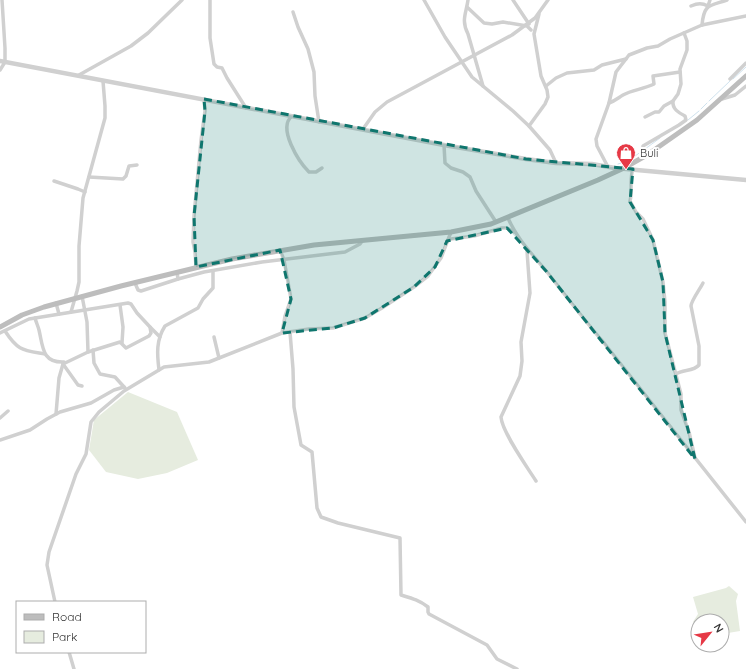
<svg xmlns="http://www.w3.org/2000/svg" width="746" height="669" font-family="Quicksand,sans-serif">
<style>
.green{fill:#e6ecdf}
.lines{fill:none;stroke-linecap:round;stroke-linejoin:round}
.stream{stroke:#cfe2ee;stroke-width:1}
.minor{stroke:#d0d0d0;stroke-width:3.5}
.tertiary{stroke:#d0d0d0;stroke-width:4.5}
.secondary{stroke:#bdbdbd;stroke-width:5}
.marked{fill:#0f766e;fill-opacity:0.2;stroke:#0f766e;stroke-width:3;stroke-dasharray:8 5;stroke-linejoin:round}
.labels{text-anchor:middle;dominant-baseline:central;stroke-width:4;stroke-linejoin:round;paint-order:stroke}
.poi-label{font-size:11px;fill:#333;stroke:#fff;text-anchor:start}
</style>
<rect width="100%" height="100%" fill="#fff"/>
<!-- green -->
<g class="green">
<polygon points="128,392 177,412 198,460 167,473 138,479 106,472 89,450 94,420"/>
<polygon points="729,586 738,594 736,601 740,631 722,634 722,621 698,621 698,627 693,622 698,614 693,597 726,588"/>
</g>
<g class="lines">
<!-- stream -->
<g class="stream">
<polyline points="733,79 746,67"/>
<polyline points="709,101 730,81"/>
<polyline points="701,109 707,103"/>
<polyline points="688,120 699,111"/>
<polyline points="645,149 660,138"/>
<polyline points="631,159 642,151"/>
<polyline points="618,164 628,161"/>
</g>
<!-- minor -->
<g class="minor">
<polyline points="210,0 210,38 214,64 217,67 222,68 227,78 246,108"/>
<polyline points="424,0 445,37 472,77 513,111 529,126 550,150 556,163"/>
<path d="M 468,0 C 466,14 461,20 468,34 L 483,86"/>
<polyline points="513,0 529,24"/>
<path d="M 691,6 C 698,3 702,3 708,6 L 710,0"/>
<polyline points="467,7 484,23 492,24 503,22 527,26 531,30"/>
<polyline points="293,12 298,27 308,49 314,72 315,96 319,122"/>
<path d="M 702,25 C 704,3 710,6 727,0"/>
<polyline points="0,70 5,62 5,48 2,0"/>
<polyline points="79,75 131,46 148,33 182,0"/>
<polyline points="730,79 746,63"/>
<polyline points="546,86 556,78 567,73 594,70 602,65 626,59"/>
<polyline points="722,99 735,95 746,86"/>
<path d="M 609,103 C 615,101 618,98 623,95 C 632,90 644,89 654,84 L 653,76 L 680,72"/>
<path d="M 292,116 C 277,128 299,162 309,172 L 316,172 L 322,168"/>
<polyline points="645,117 655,112 659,112 664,106 673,101 678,94 681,84 680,69 687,50 687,41 684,33"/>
<polyline points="529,126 545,104 548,97 547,90 541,76 534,34 539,14"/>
<polyline points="363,129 375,112 387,102 512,35 535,18 548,0"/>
<polyline points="444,145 445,163 451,168 463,172 470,177 476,191 496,222"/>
<path d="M 647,155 L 643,149 L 643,146 L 679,125 L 686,120 L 685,116 C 679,113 672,109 673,101"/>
<polyline points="608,167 597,146 596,139 609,103 616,72 629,55 647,48 658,46 670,39 702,25 746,16"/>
<path d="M 633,169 C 629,180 633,190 630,201 L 636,212 L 643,219 L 653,240 L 663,282 L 665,302 L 665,333 L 681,394 L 681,410 L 689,432 L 695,458"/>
<polyline points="89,177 123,179 126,176 129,166 137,165"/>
<polyline points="54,181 78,189 85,192"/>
<path d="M 508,218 C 517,239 532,254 547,272 C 566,296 584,320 604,343 L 746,522"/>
<polyline points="447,241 451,239 474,236 502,228 507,228 514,232"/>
<polyline points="280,250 284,260 291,299 285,316 282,333"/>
<path d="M 527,251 L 530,293 L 521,342 L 522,361 L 520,376 L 501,417 C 502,432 527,467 536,481"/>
<polyline points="196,267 195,252 193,242 194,216 201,140 205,111 204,99"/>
<polyline points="178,279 204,272 262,262 345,252 360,244 363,240"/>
<polyline points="135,283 138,290 141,291 178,279 177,272"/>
<polyline points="82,296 87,322 88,352"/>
<polyline points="56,303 59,314"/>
<polyline points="120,305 123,327 122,343"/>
<polyline points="71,312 77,291 79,282 79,246 83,198 105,118 105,106 103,81"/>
<path d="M 35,318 C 36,322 38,326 39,330 C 43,347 42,363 64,362"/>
<polyline points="150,327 160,337"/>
<path d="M 5,331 C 18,351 23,350 45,354"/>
<path d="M 290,332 L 293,369 L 294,407 L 301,445 L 312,452 L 317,508 L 321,517 L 338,523 L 400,538 L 401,595 C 411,598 419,600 428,607 L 428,612 L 429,614 L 487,645 L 497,659 L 517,669"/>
<polyline points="0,333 29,319 128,303 131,304 137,313 150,327 151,333 149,336 126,348 120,342 88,352 63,364 59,378 56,414"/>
<polyline points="214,337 219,358"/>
<polyline points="93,350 94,363 100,374 115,377 125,388"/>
<polyline points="63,364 78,385 82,386"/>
<path d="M 159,370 C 157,354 156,340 165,326 L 198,308 L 203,299 L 213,288 L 213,271"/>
<path d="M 676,374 C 683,369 693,372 699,365 L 699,346 L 691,306 C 691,301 700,289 703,283"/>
<polyline points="0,418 8,411"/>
<polyline points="0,440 30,430 47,419 60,412 91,403 114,390 124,387"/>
<polyline points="55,602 47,565 49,552 76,474 86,454 91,422 99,412 124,391 164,367 209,362 282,333 309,329 333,328 365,318 382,308 414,287 428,276 441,258 451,232"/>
<polyline points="69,652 74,669"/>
</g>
<!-- tertiary -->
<polyline class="tertiary" points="0,61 444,145 526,159 556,163 592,164 615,168 746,180"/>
<!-- secondary -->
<polyline class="secondary" points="0,327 22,315 44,307 121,286 232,259 314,245 451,232 491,224 598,180 624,168 647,155 697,120 746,76"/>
</g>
<!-- marked area -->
<path class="marked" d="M 204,99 L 526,159 L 633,169 L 630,202 L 653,240 L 663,282 L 665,333 L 695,459 L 546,271 L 507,228 L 447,241 L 435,267 L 414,287 L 365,318 L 333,328 L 282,333 L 291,299 L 280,250 L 196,267 L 194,216 L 205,111 Z"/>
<!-- icons -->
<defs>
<g id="shop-pin" transform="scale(1)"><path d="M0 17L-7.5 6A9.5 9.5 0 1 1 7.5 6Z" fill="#e63946" stroke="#fff"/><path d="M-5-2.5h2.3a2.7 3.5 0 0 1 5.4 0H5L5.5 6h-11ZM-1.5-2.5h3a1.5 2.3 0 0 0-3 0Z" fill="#fff"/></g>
</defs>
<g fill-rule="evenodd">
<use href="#shop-pin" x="626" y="153"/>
</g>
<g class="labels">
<!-- poi labels -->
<g class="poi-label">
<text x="640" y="153">Buli</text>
</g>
</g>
<!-- legend -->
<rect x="16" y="601" width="130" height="52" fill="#ffffff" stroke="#adadad"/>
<rect x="24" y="614" width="20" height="6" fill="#bdbdbd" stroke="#adadad"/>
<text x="52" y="621" font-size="12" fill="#333333">Road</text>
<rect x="24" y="631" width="20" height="12" fill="#e6ecdf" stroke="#adadad"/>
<text x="52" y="641" font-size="12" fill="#333333">Park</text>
<!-- north arrow -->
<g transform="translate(710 633) rotate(60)"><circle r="19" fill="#ffffff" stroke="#adadad"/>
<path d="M0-3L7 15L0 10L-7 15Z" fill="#e63946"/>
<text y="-6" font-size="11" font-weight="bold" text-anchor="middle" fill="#333333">N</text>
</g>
</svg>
